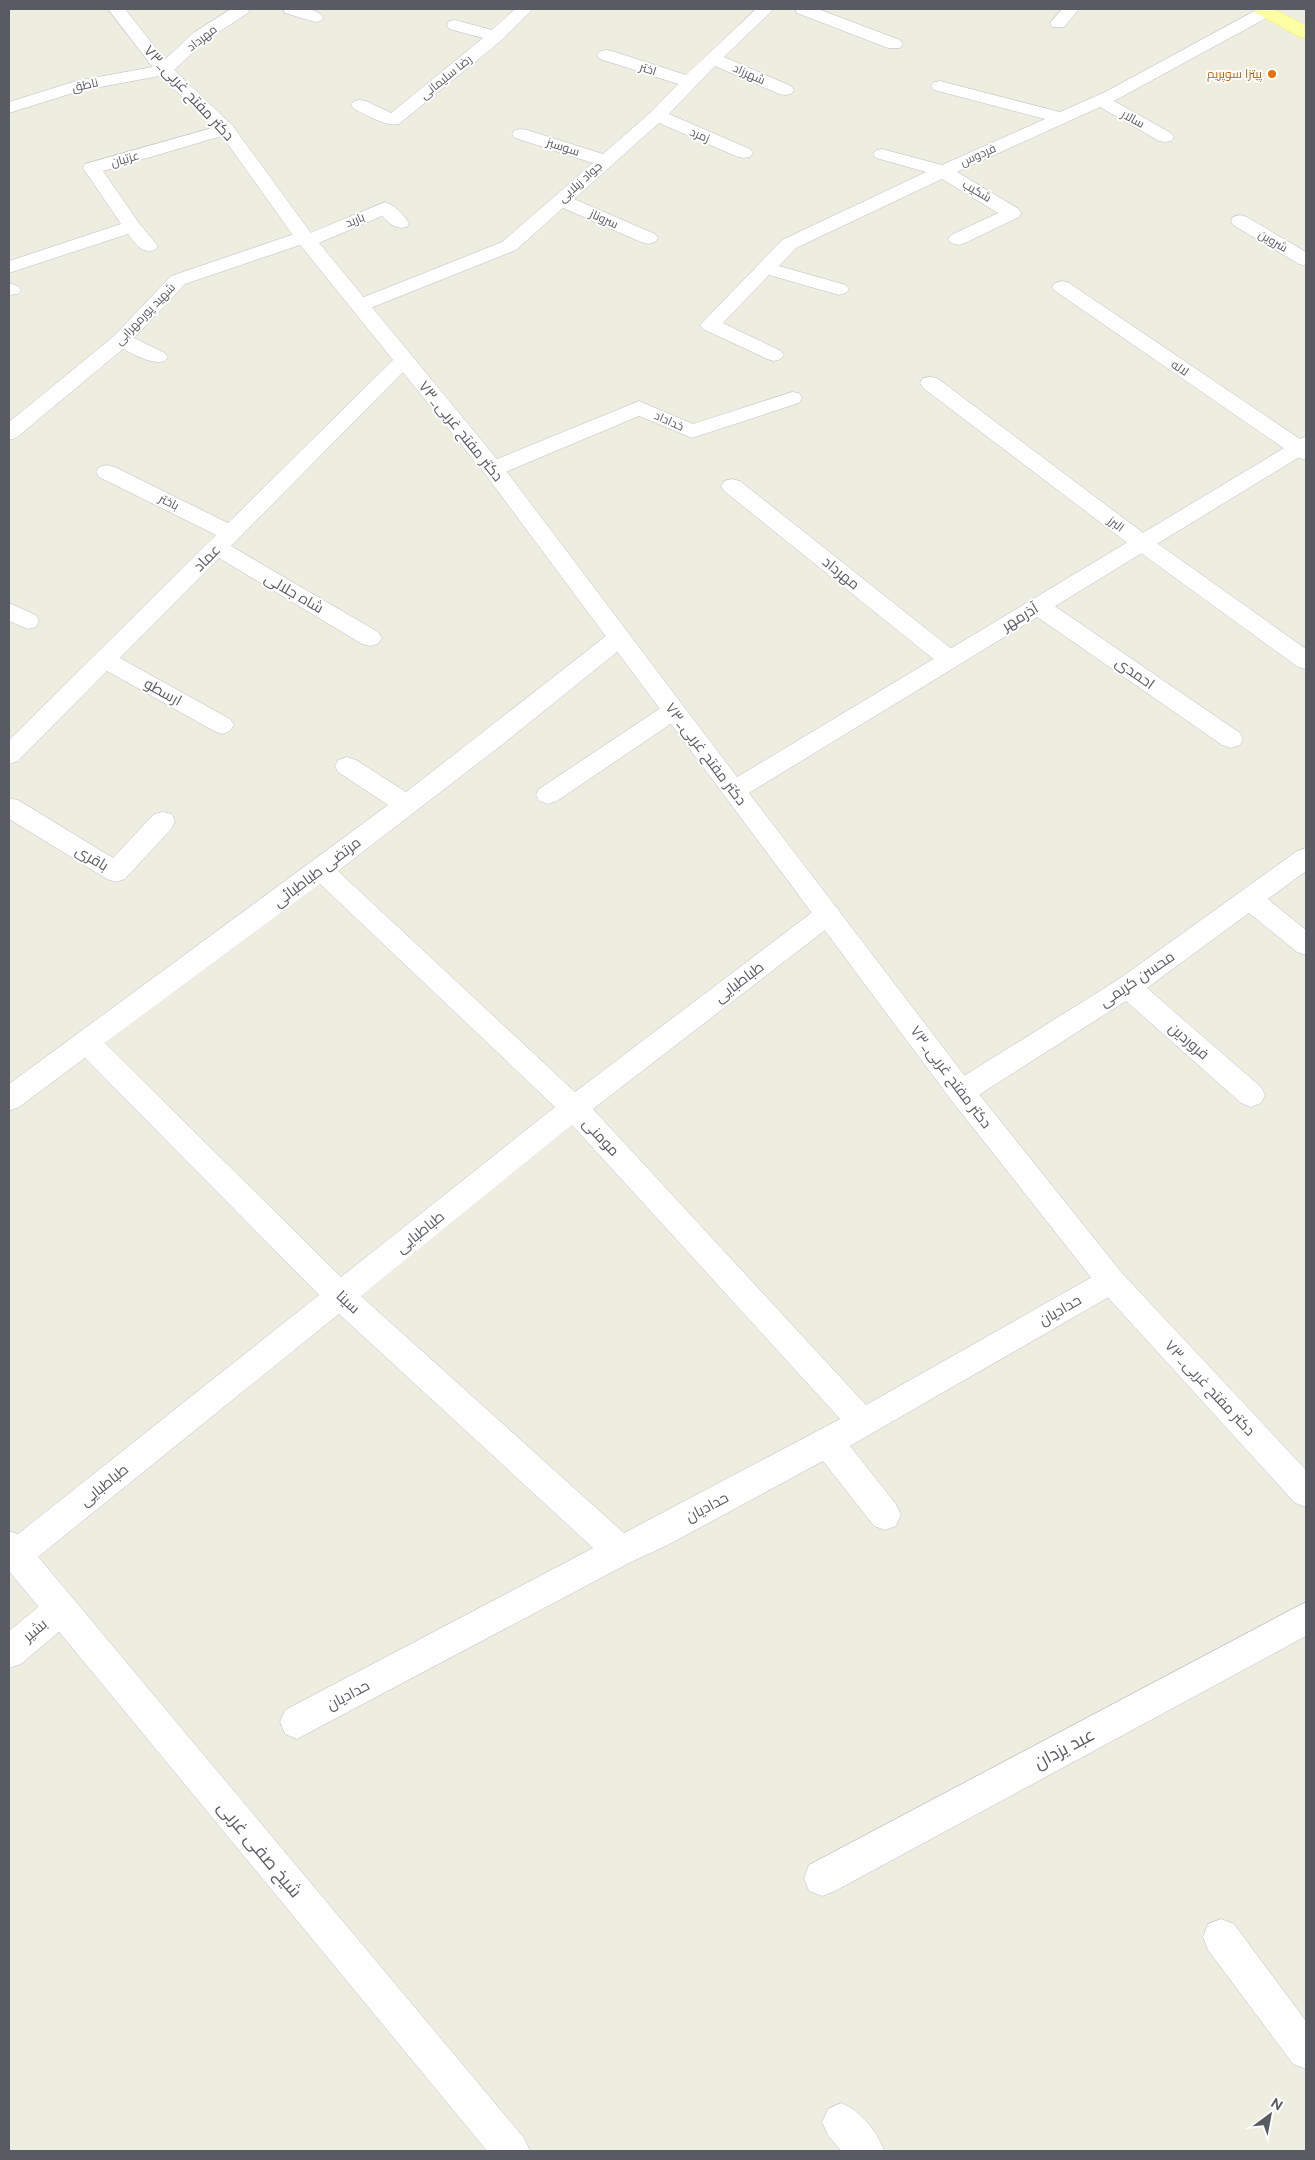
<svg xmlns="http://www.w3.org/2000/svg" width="1315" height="2160" font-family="Raleway,Cairo,sans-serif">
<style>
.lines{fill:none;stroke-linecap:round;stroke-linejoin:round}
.street-casing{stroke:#bbbdc3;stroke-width:1}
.secondary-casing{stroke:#bdbfc8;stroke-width:1}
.primary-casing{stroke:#fbed4c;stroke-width:1}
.street{fill:#fff;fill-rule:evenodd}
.secondary{fill:#fff;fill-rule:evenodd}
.primary{fill:#fcffa4;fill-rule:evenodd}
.food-dot{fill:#e8710a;stroke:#fff;stroke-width:2}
.labels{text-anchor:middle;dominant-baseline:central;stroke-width:4;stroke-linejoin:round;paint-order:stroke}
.far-street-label{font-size:12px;fill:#595b63;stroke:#fff}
.far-food-label{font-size:12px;fill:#c56008;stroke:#fff;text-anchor:end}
.street-label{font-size:15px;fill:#595b63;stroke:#fff}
.near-street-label{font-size:18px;fill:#595b63;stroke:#fff}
</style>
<rect width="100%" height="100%" fill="#edede0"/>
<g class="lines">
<!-- street casing -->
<g class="street-casing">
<g id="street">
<polygon points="231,9 250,9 248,13 205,41 170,74 79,91 9,113 9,102 76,81 158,66 193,33"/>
<path d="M 283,9 C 295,9 316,6 323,17 L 321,21 L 315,22 L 285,13 Z"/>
<path d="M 515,9 L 533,9 L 502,40 L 399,124 C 385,127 367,115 354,109 L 351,105 L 354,101 L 360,100 L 366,101 L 391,113 L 483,38 L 449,29 L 447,25 L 449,21 L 455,20 L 492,30 Z"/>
<polygon points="756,9 774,9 724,57 791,86 794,90 791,94 785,95 779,94 715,66 669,114 750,149 753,153 750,157 744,158 738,157 659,123 574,199 655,234 658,238 655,242 648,244 641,242 563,208 516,250 368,309 361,311 354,309 351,305 354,301 502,242 593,163 515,138 512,134 515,130 521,129 527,130 603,154 651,112 678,84 600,59 597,55 600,51 606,50 612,51 686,75"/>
<polygon points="795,9 818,9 900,40 903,44 900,48 888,48 797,13"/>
<polygon points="1062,9 1079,9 1064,27 1052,27 1050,23"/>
<polygon points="1258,9 1273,9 1274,11 1272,15 1114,101 1171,133 1174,137 1171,141 1165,142 1159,141 1100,107 957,172 1019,209 1021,213 1019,217 965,243 958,245 951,243 948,239 951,235 998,213 942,179 796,248 779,266 846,285 849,289 846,293 839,295 769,275 723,323 781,351 784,355 781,359 774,361 767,359 703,329 700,325 782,240 926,172 876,158 873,154 876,150 882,149 942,165 1045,119 934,90 931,86 934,82 940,81 1060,112 1107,91"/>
<path d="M 226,124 L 232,125 L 235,129 L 232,133 L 103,171 L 139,223 L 158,246 L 155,250 C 141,254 136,244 128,234 L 9,273 L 9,261 L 121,224 L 83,168 L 85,164 Z"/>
<path d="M 385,202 C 395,205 404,215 409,223 L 407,227 C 395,230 390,224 382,216 L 314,245 L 307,247 L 300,245 L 185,284 L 134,338 L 165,353 L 168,357 L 165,361 C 151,365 136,355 123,349 L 16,438 L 9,440 L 9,422 L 114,336 L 171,276 L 297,233 L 304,231 L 310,233 Z"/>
<polygon points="1240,215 1247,217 1306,252 1306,266 1299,264 1233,225 1231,221 1233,217"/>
<polygon points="1062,281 1069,283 1306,443 1306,460 1298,458 1055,291 1052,287 1055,283"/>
<polygon points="9,283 18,286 21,290 18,294 9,295"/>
<polygon points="404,354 411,356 414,360 411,364 231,546 378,632 382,638 378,644 370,646 362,644 219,558 120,658 230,719 234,725 230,731 222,734 214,731 107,671 18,761 9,764 9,740 216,535 99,477 96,472 99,467 107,465 115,467 228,523 397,356"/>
<polygon points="930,377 937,378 1150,538 1306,649 1306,669 1298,667 1134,548 923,388 920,383 923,378"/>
<polygon points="792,392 799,393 802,398 799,403 692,438 639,416 501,474 493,476 485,474 482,469 485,464 639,401 693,424"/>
<polygon points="732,479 740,481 958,654 962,660 958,666 950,668 942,666 724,491 721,486 724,481"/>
<polygon points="1038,598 1046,600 1240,733 1243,739 1240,745 1231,748 1222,745 1030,612 1027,606 1030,600"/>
<polygon points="9,603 36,615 39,621 36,627 28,629 9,621"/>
<path d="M 619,630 L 627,632 L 631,638 L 627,644 L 503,744 L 338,871 L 575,1092 L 819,907 L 828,904 L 837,907 L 841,914 L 837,921 L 593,1109 L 866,1405 L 1101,1272 L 1111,1268 L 1121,1272 L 1126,1281 L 1121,1290 L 850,1446 L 896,1504 L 901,1515 L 896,1526 L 885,1530 L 874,1526 L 823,1461 L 666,1546 L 631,1562 L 297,1739 L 285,1734 L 280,1722 L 285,1710 L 593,1548 L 339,1314 L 27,1566 L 16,1571 L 9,1568 L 9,1541 L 319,1295 L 85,1058 L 19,1107 L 9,1111 L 9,1084 L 388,805 L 338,772 L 335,766 L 338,760 L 347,757 L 356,760 L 406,792 L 611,632 ZM 320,884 L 555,1107 L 341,1277 L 105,1043 ZM 572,1125 L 840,1419 L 624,1533 L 361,1296 Z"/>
<polygon points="673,702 681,705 685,711 681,717 557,801 548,804 539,801 536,795 539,789 665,705"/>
<polygon points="9,798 18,800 113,858 154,814 163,812 172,814 175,821 172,828 125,879 116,882 107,879 9,819"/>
<polygon points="1306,848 1306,871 1268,899 1306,930 1306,955 1297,952 1249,913 1147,988 1261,1087 1265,1095 1261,1103 1251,1107 1241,1103 1126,1001 971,1100 961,1103 951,1100 947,1092 951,1084 1119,979 1297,851"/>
<polygon points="61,1593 73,1598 77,1609 73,1620 21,1664 9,1668 9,1631 49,1598"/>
<polygon points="1306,1602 1306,1636 835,1891 822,1896 809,1891 804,1878 809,1865"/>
<polygon points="1221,1919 1234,1924 1306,2021 1306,2069 1293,2064 1208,1950 1203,1937 1208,1924"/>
<path d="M 841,2103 C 861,2111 877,2131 884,2151 L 841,2151 L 828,2135 L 822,2122 L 828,2109 Z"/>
</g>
</g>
<!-- secondary casing -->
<g class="secondary-casing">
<g id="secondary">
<polygon points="108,9 125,9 170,66 232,125 311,233 501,464 737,777 1299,439 1306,437 1306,453 749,793 971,1084 1121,1272 1306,1470 1306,1507 1295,1503 1101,1290 951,1100 485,474 297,241 220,133 158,74"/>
<polygon points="9,1531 20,1535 524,2138 530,2151 487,2151 9,1571"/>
</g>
</g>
<!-- primary casing -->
<g class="primary-casing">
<polygon id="primary" points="1254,9 1274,9 1306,26 1306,38 1300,37 1256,13"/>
</g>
<!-- street -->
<use href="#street" class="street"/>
<!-- secondary -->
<use href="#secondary" class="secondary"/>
<!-- primary -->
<use href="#primary" class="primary"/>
</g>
<!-- markers -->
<circle class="food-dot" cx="1272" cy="74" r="5"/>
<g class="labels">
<!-- far-street labels -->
<g class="far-street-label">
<text transform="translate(202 38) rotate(-38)">مهرداد</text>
<text transform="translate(648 69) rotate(18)">اختر</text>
<text transform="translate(749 74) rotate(24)">شهرزاد</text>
<text transform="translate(446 77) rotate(-39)">رضا سلیمانی</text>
<text transform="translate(85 85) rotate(-13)">ناطق</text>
<text transform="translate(1133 119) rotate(29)">سالار</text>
<text transform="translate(700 135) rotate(23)">زمرد</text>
<text transform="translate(563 147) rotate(18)">سوسبز</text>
<text transform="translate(978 155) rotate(-24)">فردوس</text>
<text transform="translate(125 159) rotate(-16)">عزتیان</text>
<text transform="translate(580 182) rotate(-42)">جواد زیلایی</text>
<text transform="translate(977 191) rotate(31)">شکیب</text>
<text transform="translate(604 219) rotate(24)">سروناز</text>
<text transform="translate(355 220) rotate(-23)">باربد</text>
<text transform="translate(1273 241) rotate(30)">شروین</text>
<text transform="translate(145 314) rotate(-46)">شهید پورمهرابی</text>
<text transform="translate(1180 368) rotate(34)">لاله</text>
<text transform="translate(669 421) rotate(24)">خداداد</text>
<text transform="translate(169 502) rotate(27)">باختر</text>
<text transform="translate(1116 524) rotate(37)">البرز</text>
</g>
<!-- far-food labels -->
<g class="far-food-label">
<text x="1262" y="74">پیتزا سوپریم</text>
</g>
<!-- street labels -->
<g class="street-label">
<text transform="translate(189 93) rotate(47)">۷۳_دکتر مفتح غربی</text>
<text transform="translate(461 431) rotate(51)">۷۳_دکتر مفتح غربی</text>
<text transform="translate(207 558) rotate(-45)">عماد</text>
<text transform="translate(841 573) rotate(39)">مهرداد</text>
<text transform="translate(294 593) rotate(30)">شاه جلالی</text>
<text transform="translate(1020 617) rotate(-31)">آذرمهر</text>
<text transform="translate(1135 673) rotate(35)">احمدی</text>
<text transform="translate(163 692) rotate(29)">ارسطو</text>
<text transform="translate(706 754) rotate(53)">۷۳_دکتر مفتح غربی</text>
<text transform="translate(92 858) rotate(31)">باقری</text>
<text transform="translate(317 872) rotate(-37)">مرتضی طباطبائی</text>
<text transform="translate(1137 979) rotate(-34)">محسن کریمی</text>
<text transform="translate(739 982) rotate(-37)">طباطبایی</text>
<text transform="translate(1189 1041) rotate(41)">فروردین</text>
<text transform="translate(951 1077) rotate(53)">۷۳_دکتر مفتح غربی</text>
<text transform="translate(601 1137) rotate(47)">مومنی</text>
<text transform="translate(420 1232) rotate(-39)">طباطبایی</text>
<text transform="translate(348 1302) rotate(43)">سینا</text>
<text transform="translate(1060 1310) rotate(-30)">حدادیان</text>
<text transform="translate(1210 1388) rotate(47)">۷۳_دکتر مفتح غربی</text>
<text transform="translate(104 1485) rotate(-39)">طباطبایی</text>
<text transform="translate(707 1507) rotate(-28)">حدادیان</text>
<text transform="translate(35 1630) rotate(-40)">بشیر</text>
<text transform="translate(348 1695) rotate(-28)">حدادیان</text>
</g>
<!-- near-street labels -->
<g class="near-street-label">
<text transform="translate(1064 1748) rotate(-28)">عبد یزدان</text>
<text transform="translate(260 1849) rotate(50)">شیخ صفی غربی</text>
</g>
</g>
<!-- border -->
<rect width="1315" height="2160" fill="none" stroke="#595b63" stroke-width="20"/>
<!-- north arrow -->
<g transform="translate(1270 2115) rotate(32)" stroke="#ffffff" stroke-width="4" paint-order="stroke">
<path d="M0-4L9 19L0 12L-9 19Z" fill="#595b63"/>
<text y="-8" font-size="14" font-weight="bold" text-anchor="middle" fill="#595b63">N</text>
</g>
</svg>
